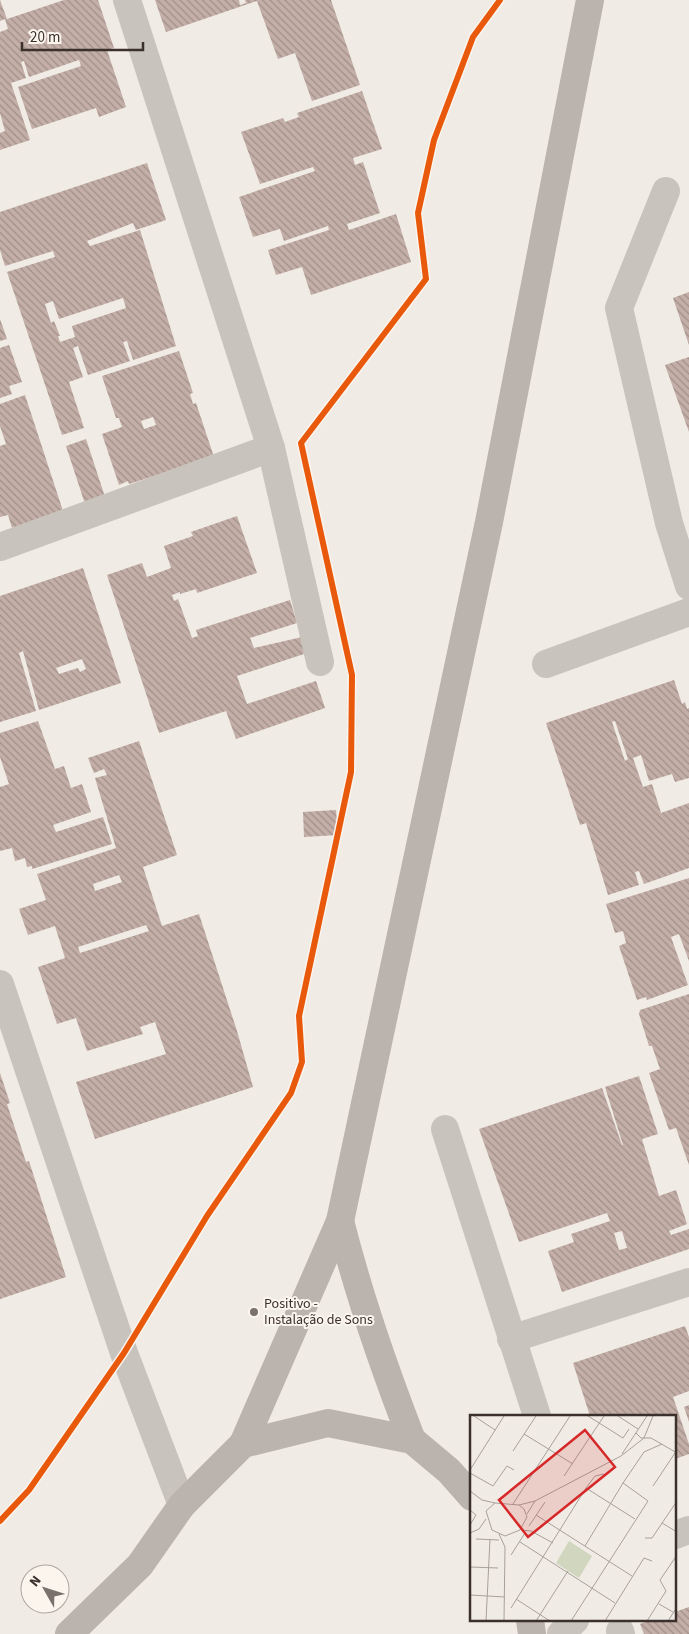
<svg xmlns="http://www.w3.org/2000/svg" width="689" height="1634" font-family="'Source Sans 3',sans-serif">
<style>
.building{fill:url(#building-back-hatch);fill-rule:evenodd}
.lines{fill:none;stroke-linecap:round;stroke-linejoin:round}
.street{stroke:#c9c3be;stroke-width:28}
.secondary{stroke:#bab3ae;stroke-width:28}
.cycleway-casing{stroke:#fbf5ee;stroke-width:9}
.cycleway{stroke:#e8590c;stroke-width:6}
.poi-dot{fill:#7a716c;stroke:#fbf5ee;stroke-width:2}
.labels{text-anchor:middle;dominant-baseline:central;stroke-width:4;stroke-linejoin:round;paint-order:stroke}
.poi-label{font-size:14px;fill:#3b302b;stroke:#fbf5ee;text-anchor:start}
.inset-road{fill:none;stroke:#a8a09b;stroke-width:1}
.view{fill:#d62828;fill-opacity:0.15;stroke:#d62828;stroke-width:2.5}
.inset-edge{fill:none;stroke:#3b302b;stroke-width:2.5}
</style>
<defs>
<pattern id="building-back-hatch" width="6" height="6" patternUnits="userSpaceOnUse" patternTransform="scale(1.25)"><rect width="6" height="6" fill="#c3afa7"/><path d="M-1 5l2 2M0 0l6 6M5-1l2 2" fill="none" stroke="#a08f88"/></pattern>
</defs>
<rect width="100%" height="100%" fill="#f0ebe5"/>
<!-- building -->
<g class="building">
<polygon points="0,0 7,19 64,0 98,0 114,48 107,50 126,107 99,117 96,108 32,129 18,87 81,66 79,60 29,77 24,61 21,62 26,78 11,83 30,140 0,150 0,133 5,131 0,113 0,32 8,29 5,19 0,21"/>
<polygon points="155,0 239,0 240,5 246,3 245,0 331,0 360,85 312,101 295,53 278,59 257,1 166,32"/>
<polygon points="362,91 382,149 353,158 355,165 363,162 380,213 347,224 349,230 396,214 411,262 311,295 302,267 276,275 268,250 329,230 328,226 284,241 280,229 253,237 239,197 315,171 313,167 260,184 241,132 283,118 285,122 299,117 297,113"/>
<path d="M 147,163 L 166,220 L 136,230 L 133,223 L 87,241 L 90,246 L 140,230 L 176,346 L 133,360 L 127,341 L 123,342 L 130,361 L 88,375 L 78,346 L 73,348 L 83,377 L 69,382 L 84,428 L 62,435 L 7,272 L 55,257 L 53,251 L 5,266 L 0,250 L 0,212 ZM 123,298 L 126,308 L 72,326 L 75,337 L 60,342 L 58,336 L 60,336 L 54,321 L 51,323 L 45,304 L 53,301 L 59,319 Z"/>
<polygon points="689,292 689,345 673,298"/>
<polygon points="0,319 7,339 0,341"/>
<polygon points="9,345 22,382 9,386 12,394 0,398 0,348"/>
<path d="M 179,351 L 193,393 L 190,394 L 193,404 L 196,403 L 215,460 L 179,468 L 129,484 L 128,481 L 119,485 L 102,434 L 122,427 L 119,418 L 116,418 L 102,376 ZM 153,417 L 156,425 L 144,429 L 141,421 Z"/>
<polygon points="689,357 689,432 665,365"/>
<polygon points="25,395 63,511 12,528 8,515 0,517 0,446 6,444 0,426 0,404"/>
<polygon points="86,439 105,497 85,504 66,446"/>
<polygon points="237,516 257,573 197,593 196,589 180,594 180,592 172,595 174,601 178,599 192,638 198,636 196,630 290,600 297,623 250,638 254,648 302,637 307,653 237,676 247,704 316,681 325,708 236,739 226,711 159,733 107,575 142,563 147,577 171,568 164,546 193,536 191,532"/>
<path d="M 83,568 L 121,683 L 39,710 L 23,651 L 19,653 L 36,711 L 0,722 L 0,596 ZM 82,659 L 86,669 L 80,672 L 78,668 L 59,674 L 56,668 Z"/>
<path d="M 674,680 L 682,704 L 685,702 L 687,709 L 689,708 L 689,778 L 675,782 L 672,774 L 649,781 L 641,755 L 633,758 L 643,787 L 652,784 L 661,813 L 689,803 L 689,868 L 644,884 L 639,871 L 635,872 L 639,885 L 608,895 L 586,823 L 580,825 L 546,723 ZM 615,721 L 628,759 L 625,761 L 612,722 Z"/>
<polygon points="38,721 55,769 64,766 71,788 82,784 91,812 53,825 56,832 103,817 112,844 32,869 32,866 27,867 25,858 15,861 12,848 0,851 0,787 9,784 0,757 0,733"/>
<path d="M 139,741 L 177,855 L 143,867 L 162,926 L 199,914 L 237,1031 L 253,1087 L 95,1139 L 76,1082 L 166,1054 L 155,1022 L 140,1027 L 143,1034 L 87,1051 L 76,1018 L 57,1024 L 38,967 L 65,958 L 55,926 L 28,935 L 19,909 L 46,900 L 37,874 L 116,848 L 95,778 L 107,775 L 104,769 L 94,773 L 88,758 ZM 119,875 L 122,882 L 95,891 L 93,884 ZM 146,925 L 149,931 L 80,953 L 78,947 Z"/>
<polygon points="336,810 338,835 304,837 303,812"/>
<polygon points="689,878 689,961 679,934 671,937 688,985 647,1000 646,997 637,1000 619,946 626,943 623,931 615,933 606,904"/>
<polygon points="689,994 689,1165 676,1128 669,1130 649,1073 660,1069 652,1046 649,1046 639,1014 640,1010"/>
<polygon points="0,1073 10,1103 7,1104 26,1162 29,1161 66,1277 0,1299"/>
<path d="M 639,1076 L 658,1134 L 642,1139 L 659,1196 L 676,1190 L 687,1224 L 669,1231 L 671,1235 L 689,1229 L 689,1249 L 562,1292 L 548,1251 L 574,1242 L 571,1234 L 610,1221 L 607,1213 L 519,1242 L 479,1129 L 602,1088 L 622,1145 L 623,1145 L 605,1087 ZM 622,1231 L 627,1248 L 619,1250 L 614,1233 Z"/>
<polygon points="685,1326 689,1337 689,1391 673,1397 689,1444 689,1454 675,1459 675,1416 590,1416 573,1363"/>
<polygon points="689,1405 689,1422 684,1407"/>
<polygon points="689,1607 689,1634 644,1634 640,1624 651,1620 675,1620 675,1612"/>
</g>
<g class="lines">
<!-- street -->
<g class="street">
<polyline points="127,0 271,448 320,662"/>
<polyline points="666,191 619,308 669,523 689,586"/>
<polyline points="0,547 271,448"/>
<polyline points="546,664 689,612"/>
<polyline points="0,984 124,1353 182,1505"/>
<polyline points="445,1129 537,1416"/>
<polyline points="511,1339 689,1282"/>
<polyline points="675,1535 689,1530"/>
<polyline points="620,1631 621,1634"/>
<polyline points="561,1634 575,1620"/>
</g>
<!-- secondary -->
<g class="secondary">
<path d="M 340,1221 C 359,1296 384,1368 412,1440"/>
<polyline points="243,1444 340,1221 489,522 590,0"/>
<polyline points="530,1620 532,1634"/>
<polyline points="69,1634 140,1565 182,1505 243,1444 328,1423 412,1440 449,1471 472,1497"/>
</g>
<!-- cycleway casing -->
<g class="cycleway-casing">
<polyline id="cycleway" points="0,1521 29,1490 124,1353 207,1216 291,1093 302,1062 299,1016 351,772 352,675 301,443 426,279 418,213 434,140 473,37 500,0"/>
</g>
<!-- cycleway -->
<use href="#cycleway" class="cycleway"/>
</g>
<!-- markers -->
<circle class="poi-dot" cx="254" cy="1312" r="5"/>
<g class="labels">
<!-- poi labels -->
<g class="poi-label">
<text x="264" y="1304">Positivo -<tspan x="264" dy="16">Instalação de Sons</tspan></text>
</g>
</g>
<!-- overview -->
<g transform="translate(470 1415)">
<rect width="206" height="206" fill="#f0ebe5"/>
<path d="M 99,126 L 122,141 L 109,163 L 86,148 Z" fill="#d1d6bf"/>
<path d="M98 144a6 6 0 1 1 12 0a6 6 0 1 1-12 0Z" fill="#d1d6bf"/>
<path class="inset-road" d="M 4,1 L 25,15M 118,1 L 153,23 L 159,14M 148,1 L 168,14M 166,18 L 171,23 L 181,23 L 207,38M 54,19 L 103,49M 43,36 L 66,1M 152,39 L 177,1M 0,55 L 34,1M 0,58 L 23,71 L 37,51 L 44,55M 94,61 L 134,1M 183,71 L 207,35M 116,73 L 165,104M 0,76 L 12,85 L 25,88M 25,88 L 49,90 L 54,94 L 57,102 L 50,115 L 35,121 L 22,115 L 16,96 ZM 43,89 L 100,1M 49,90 L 65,86 L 151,41 L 174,23 L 183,1M 0,95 L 6,100 L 0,110M 57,99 L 65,86M 66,100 L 162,161M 192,108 L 207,117M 59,111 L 75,87M 51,115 L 61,116 L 83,128M 0,118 L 9,114 L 16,104M 29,119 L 35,132 L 34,206M 175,123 L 182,123 L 207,86M 6,124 L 29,125M 50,127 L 145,188M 115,131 L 153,68M 41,140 L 55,118M 0,152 L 28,153M 0,180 L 35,182M 46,184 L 80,206M 189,189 L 203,197M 41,193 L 116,73 L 125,61 L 134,59M 16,206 L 20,124M 66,206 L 98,156M 101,206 L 178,86 L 153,68 L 174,37 L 192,29M 135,206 L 174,143 L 182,146M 177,206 L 196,176 L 190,165 L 207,140M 198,206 L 207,192"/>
<path class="view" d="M 115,15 L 145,52 L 58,122 L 29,85 Z"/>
<rect width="206" height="206" class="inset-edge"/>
</g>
<!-- north arrow -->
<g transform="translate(45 1589) rotate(309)"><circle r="24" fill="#fbf5ee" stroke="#aea6a0"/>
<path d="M0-4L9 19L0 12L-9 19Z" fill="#7a716c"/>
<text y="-8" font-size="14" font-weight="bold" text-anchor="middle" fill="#3b302b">N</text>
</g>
<!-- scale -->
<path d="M22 42v8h121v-8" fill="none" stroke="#3b302b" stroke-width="2.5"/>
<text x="30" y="42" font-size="15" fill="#3b302b" stroke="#fbf5ee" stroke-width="4" paint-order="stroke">20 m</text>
</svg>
